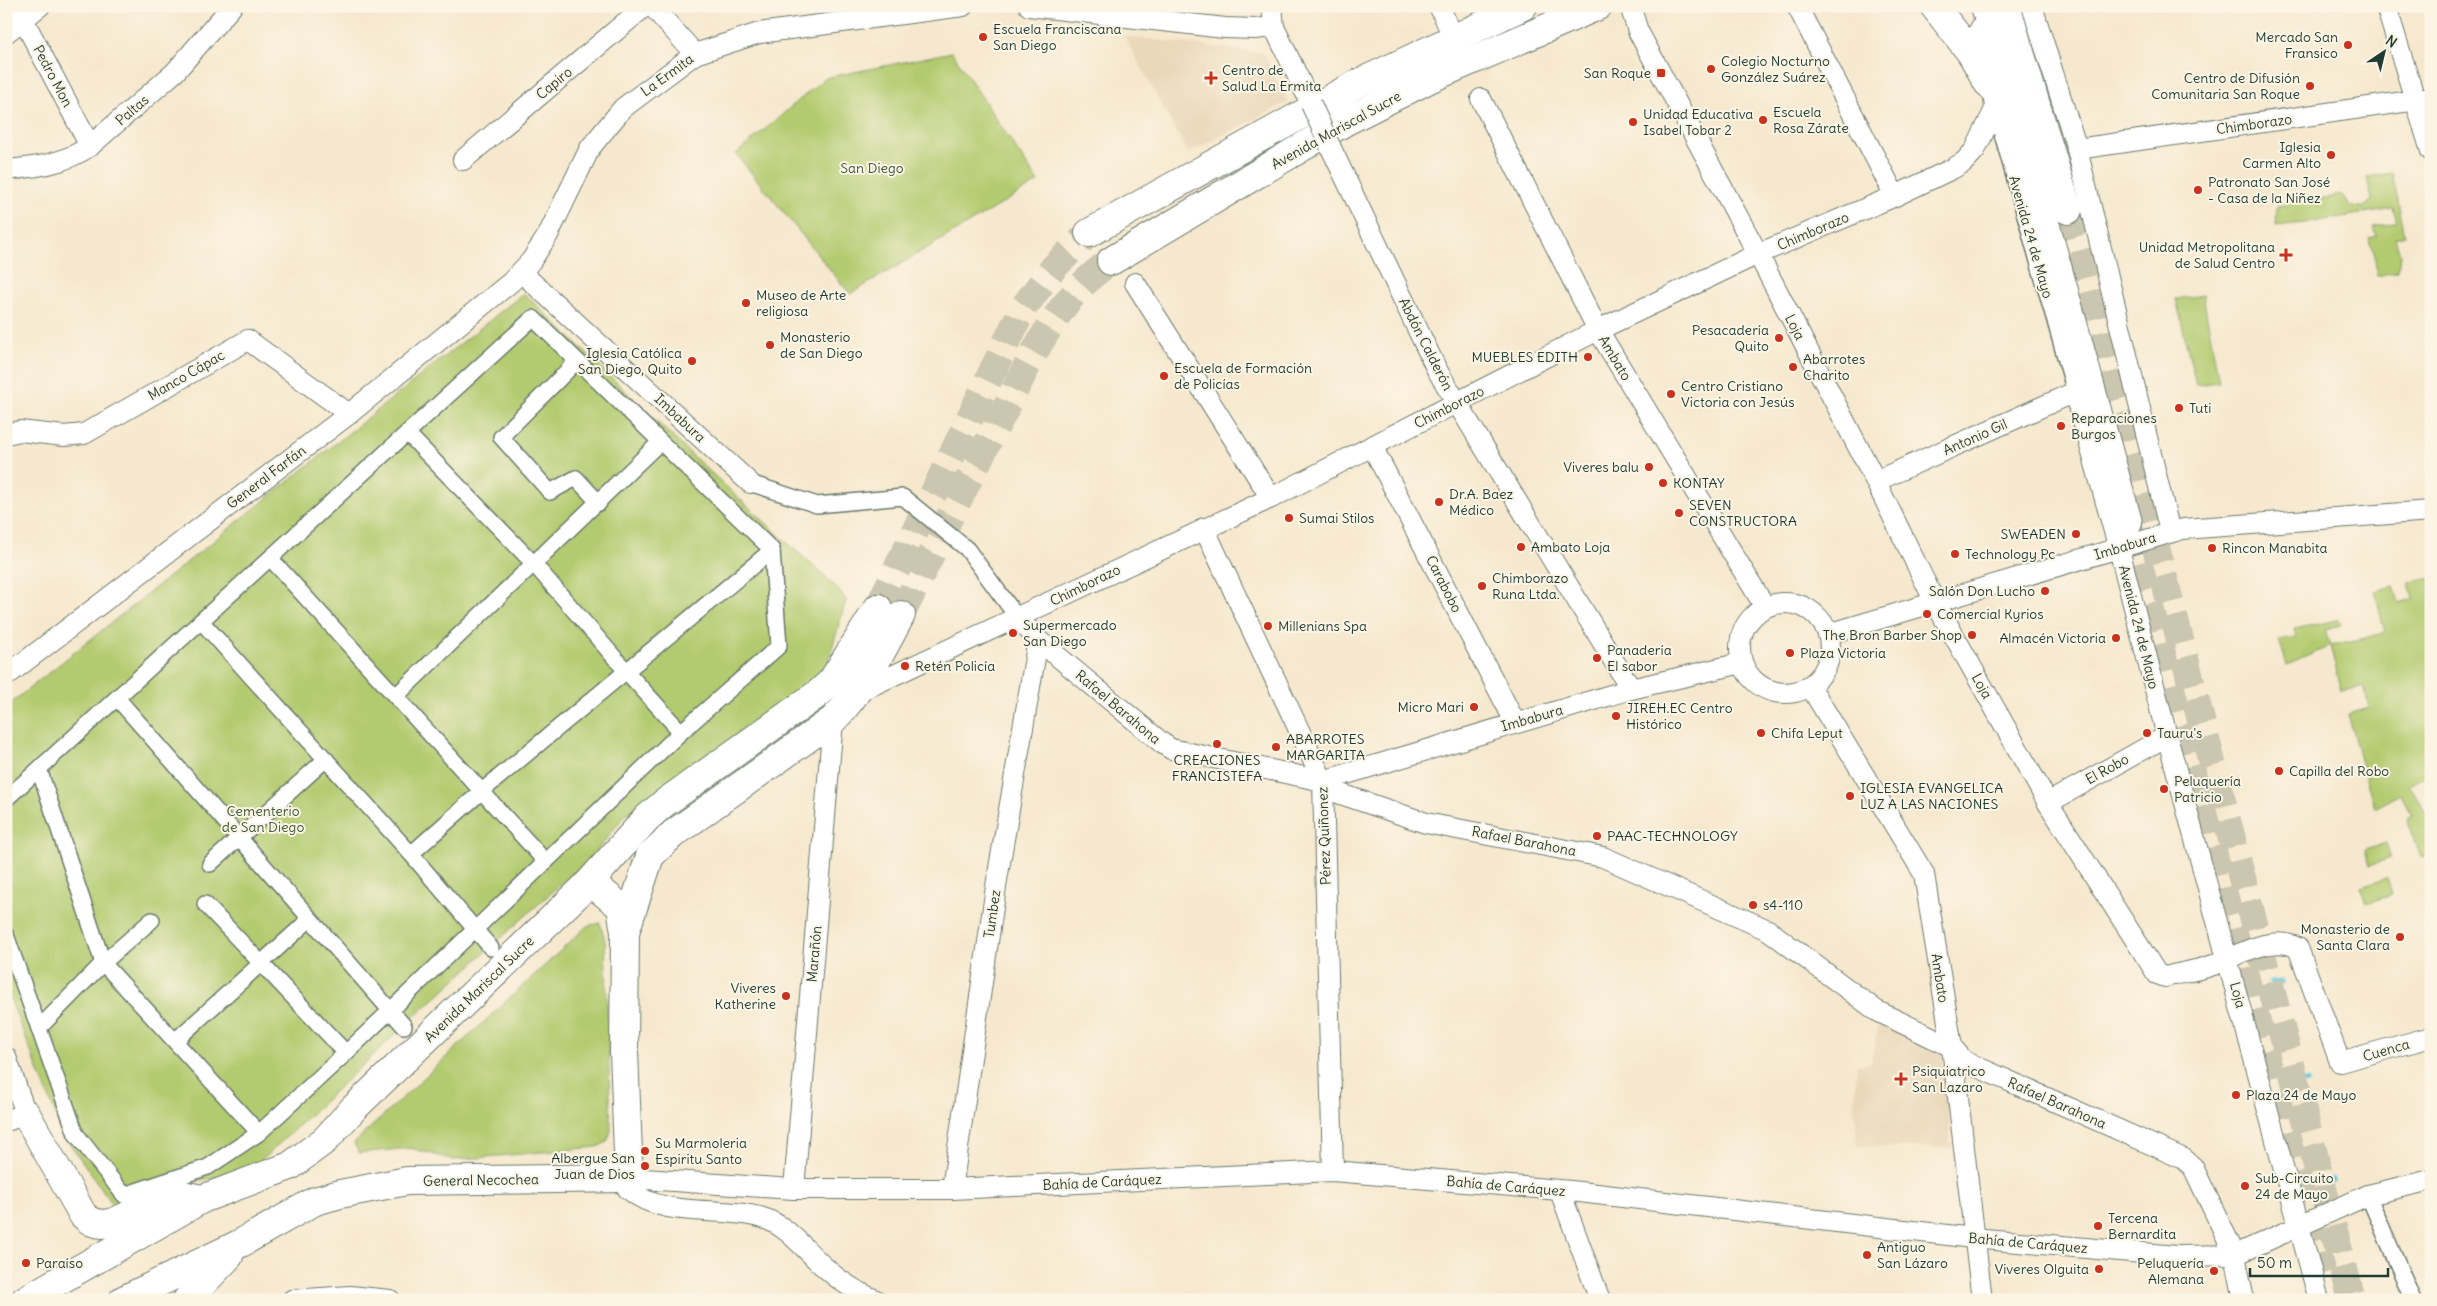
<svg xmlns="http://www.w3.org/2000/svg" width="2437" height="1306" font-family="Delius,sans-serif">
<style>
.built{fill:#ead8ba}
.green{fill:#b3cb70;stroke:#698452}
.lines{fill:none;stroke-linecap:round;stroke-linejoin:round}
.stream{stroke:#5ec6db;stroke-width:5.5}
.secondary-tunnel{stroke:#cbc6af;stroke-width:28;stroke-dasharray:28 14;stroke-linecap:butt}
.primary-tunnel{stroke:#cbc6af;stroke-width:28;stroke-dasharray:28 14;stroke-linecap:butt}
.pedestrian-casing{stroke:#6a796a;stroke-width:18}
.minor-casing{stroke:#6a796a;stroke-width:22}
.secondary-casing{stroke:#6a796a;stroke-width:30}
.primary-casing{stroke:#6a796a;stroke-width:30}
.pedestrian{stroke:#fff;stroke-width:15}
.minor{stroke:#fff;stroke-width:20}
.secondary{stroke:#fff;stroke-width:28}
.primary{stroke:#fff;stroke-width:28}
.minor-bridge-casing{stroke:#6a796a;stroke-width:22;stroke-linecap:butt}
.minor-bridge{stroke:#fff;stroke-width:20}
.poi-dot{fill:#c8321e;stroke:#fcf5e5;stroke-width:2}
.labels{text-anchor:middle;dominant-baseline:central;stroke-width:4;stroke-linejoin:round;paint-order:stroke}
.poi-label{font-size:14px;fill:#1f3d34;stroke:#fcf5e5;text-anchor:start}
.street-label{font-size:14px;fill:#1f3d34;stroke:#fcf5e5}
.park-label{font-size:14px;fill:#3d5940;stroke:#fcf5e5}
</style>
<rect width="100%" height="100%" fill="#fcf5e5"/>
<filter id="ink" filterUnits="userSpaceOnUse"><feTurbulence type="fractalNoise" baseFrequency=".02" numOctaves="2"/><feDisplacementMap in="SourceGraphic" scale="10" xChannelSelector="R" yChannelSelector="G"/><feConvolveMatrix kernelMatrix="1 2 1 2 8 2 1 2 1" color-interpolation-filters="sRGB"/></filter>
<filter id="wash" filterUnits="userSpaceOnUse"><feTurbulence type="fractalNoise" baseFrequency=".0096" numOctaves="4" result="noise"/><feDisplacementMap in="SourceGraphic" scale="20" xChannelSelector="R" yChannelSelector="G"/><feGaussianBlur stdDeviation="1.12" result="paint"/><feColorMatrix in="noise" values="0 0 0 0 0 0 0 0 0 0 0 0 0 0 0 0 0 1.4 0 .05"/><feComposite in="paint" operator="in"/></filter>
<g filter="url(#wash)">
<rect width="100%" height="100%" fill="#f6e8ce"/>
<!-- built -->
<g class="built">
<polygon points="1124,36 1263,53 1288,102 1188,153"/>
<polygon points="1880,1018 1943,1055 1951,1148 1858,1146 1854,1107 1857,1065 1871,1063"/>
</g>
<!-- green -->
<g class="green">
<polygon points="952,52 1038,182 850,294 736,154 825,78"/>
<polygon points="2392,173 2405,235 2395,238 2400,254 2398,271 2377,276 2374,251 2369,238 2377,236 2374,227 2397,222 2393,208 2313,222 2276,226 2277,206 2342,195 2351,207 2364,207 2372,200 2367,177"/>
<polygon points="524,293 683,447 837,588 846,600 826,669 794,699 625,815 596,852 404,1026 249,1172 174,1185 116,1209 64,1136 6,988 6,707"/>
<polygon points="2203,295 2219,382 2196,385 2176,299"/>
<polygon points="2431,578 2431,772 2409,785 2426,813 2431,815 2431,855 2421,858 2407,818 2411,816 2401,794 2375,808 2360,760 2348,714 2369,708 2364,687 2342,691 2330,646 2287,665 2279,640 2296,637 2294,629 2338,620 2341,625 2325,629 2330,646 2385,633 2375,591 2394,586 2399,603 2413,599 2409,583"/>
<polygon points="2386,843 2391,858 2369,865 2365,850"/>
<polygon points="2387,878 2392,895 2366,903 2361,887"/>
<polygon points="600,923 605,940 611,1131 607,1142 597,1147 454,1160 410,1148 359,1153 354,1143 587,926"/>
</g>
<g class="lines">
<!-- stream -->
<g class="stream">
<polyline points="2271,983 2281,982"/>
<polyline points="2298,1083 2307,1082"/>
<polyline points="2324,1182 2332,1181"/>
</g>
</g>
</g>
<g filter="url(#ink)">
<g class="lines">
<!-- secondary-tunnel -->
<g class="secondary-tunnel">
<polyline points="2068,210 2352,1300"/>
<polyline points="2128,522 2322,1274"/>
</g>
<!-- primary-tunnel -->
<g class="primary-tunnel">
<polyline points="878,608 1023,308 1054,267 1089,233"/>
<path d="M 901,615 C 933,550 965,485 999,421 C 1029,364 1055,298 1111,261"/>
</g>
<!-- pedestrian casing -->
<g class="pedestrian-casing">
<g id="pedestrian">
<polyline points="1995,109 2075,392"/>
<polyline points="577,361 501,437 550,492 576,478 599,503"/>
<polyline points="407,433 534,564 626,671 681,732"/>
<polyline points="750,483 817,505 903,497 967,549 1017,617"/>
<polyline points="270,558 545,861"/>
<polyline points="201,621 411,854 491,948"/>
<polyline points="396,696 660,442"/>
<polyline points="117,698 404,1026"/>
<polyline points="39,769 103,963 259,1133"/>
<polyline points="6,799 533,318 772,550 779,646 681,732 346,1053 259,1133 208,1167 124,1195 76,1134 6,935"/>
<polyline points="411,854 482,791 772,550"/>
<polyline points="210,864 326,759"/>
<polyline points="205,904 346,1053"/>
<polyline points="39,1028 103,963 152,920"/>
<polyline points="176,1040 310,919"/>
<polyline points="2368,1195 2413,1300"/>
</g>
</g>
<!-- minor casing -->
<g class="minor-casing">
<g id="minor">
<polyline points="16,6 90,146"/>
<polyline points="652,6 695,54"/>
<polyline points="1029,6 1225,28 1255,29 1274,27"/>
<polyline points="1272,6 1274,27 1311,104"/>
<polyline points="1439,6 1451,32"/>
<path d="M 1630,6 L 1638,31 L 1758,254 L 1870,470 L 1935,602 L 2048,803 L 2157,974 L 2165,977 C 2183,972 2204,970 2221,962 C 2244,952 2274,935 2298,948 L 2340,1062 L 2431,1037"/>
<polyline points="1797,6 1895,196"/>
<polyline points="2032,6 2077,149 2170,532"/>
<polyline points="2386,6 2431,151"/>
<polyline points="6,33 40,6"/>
<polyline points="1481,99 1598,330 1765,607"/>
<polyline points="1330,146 1437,370 1631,689"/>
<polyline points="2077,149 2431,98"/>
<polyline points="463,160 645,6"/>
<path d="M 6,170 C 37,167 64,164 90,146 L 175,72 L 232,6"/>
<polyline points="521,272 750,483"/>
<polyline points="1135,283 1271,498"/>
<polyline points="6,434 20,431 64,436 84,434 248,340 349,414"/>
<polyline points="1372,446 1515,722"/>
<polyline points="1876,481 2075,392 2119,549 2167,736 2319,1300"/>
<polyline points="1204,528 1323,781 1333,1171"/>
<circle cx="1785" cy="648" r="45"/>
<polyline points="1017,617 1038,640 1162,743 1171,749 1323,781 1338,793 1426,823 1603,857 1768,930 1877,1011 1952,1047 1964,1061 2184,1159 2193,1167 2235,1255 2244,1300"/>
<polyline points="1828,634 2183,529 2431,511"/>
<polyline points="6,676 349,414 511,282 531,261 548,235 590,148 623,108 695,54 759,33 963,6"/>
<polyline points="1810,686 1924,874 1952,1047 1982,1300"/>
<polyline points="856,693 1271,498 1598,330 1758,254 1895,196 1952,169 1964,162 1975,150 1995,109 1994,99 1988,83"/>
<polyline points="1323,781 1631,689 1742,663"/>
<polyline points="2048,803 2167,736"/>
<polyline points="6,1057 26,1114 6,1121"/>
<polyline points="794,1189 833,720"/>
<polyline points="952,1189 997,880 1038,640"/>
<polyline points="1560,1191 1600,1300"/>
<polyline points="292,1300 350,1296 390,1300"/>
<path d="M 876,1300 C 856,1292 838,1280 822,1265 C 803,1248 788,1226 763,1218 C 720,1205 664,1220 628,1189 L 629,1178 L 794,1189 L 952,1189 L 1333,1171 L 1571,1191 L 1973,1238 L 2177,1256 L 2235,1255 L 2368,1195 L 2431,1180"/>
</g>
</g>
<!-- secondary casing -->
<g class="secondary-casing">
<g id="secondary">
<polyline points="1985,6 2128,522"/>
<polyline points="2006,6 2068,210"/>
</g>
</g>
<!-- primary casing -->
<g class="primary-casing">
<g id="primary">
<polyline points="1934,6 1971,53 1988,83 2012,105"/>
<polyline points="1971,53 1989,21"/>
<polyline points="1089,233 1355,85 1523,6"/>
<polyline points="1111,261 1346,121 1429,79 1598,6"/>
<polyline points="587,885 599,889 621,907 625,932"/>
<path d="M 26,1114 L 83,1215 C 109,1242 143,1199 171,1194 C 180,1193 193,1198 202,1199"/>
<polyline points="25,1300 202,1199 290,1166 325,1140 354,1108 587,885 647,818 663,804 819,693 832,681 878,608"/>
<path d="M 123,1300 L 241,1243 L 315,1201 L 340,1194 L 407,1181 L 629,1178 L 624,1052 L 625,932 L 650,856 L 673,834 L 833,720 C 862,691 882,651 901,615"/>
<polyline points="187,1300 229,1256"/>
</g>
</g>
<!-- pedestrian -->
<use href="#pedestrian" class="pedestrian"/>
<!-- minor -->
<use href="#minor" class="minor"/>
<!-- secondary -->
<use href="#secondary" class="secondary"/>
<!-- primary -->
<use href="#primary" class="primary"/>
<!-- minor-bridge casing -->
<g class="minor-bridge-casing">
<polyline id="minor-bridge" points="1311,104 1330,146"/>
</g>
<!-- minor-bridge -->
<use href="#minor-bridge" class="minor-bridge"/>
</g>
</g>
<!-- markers -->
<g class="poi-dot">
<circle cx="983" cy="37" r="5"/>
<circle cx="2348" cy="45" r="5"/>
<circle cx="1711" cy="69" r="5"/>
<rect x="1656" y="68" width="10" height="10" rx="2.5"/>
<path d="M1208.5 70.5h5v5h5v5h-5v5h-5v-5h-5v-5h5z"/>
<circle cx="2310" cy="86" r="5"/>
<circle cx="1763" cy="120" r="5"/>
<circle cx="1633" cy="122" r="5"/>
<circle cx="2331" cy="155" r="5"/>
<circle cx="2198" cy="190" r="5"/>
<path d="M2283.5 247.5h5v5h5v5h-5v5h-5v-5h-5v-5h5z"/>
<circle cx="746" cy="303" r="5"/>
<circle cx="1779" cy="338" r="5"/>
<circle cx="770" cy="345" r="5"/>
<circle cx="1588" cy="357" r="5"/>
<circle cx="692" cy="361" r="5"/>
<circle cx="1793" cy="367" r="5"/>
<circle cx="1164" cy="376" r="5"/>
<circle cx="1671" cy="394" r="5"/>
<circle cx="2179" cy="408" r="5"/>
<circle cx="2061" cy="426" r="5"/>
<circle cx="1649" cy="467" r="5"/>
<circle cx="1663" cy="483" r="5"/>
<circle cx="1439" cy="502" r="5"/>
<circle cx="1679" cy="513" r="5"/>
<circle cx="1289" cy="518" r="5"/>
<circle cx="2076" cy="534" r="5"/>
<circle cx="1521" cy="547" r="5"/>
<circle cx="2212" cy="548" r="5"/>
<circle cx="1955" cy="554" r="5"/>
<circle cx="1482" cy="586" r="5"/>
<circle cx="2045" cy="591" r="5"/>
<circle cx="1927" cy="614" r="5"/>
<circle cx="1268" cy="626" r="5"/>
<circle cx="1013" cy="633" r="5"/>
<circle cx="1972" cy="635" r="5"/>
<circle cx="2116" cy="638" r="5"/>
<circle cx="1790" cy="653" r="5"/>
<circle cx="1597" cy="658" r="5"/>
<circle cx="905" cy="666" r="5"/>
<circle cx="1474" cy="707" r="5"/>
<circle cx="1616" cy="716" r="5"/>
<circle cx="1761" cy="733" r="5"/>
<circle cx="2147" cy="733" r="5"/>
<circle cx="1217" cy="744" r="5"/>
<circle cx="1276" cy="747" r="5"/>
<circle cx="2279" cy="771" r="5"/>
<circle cx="2164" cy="789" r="5"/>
<circle cx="1850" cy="796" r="5"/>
<circle cx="1597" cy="836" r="5"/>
<circle cx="1753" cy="905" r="5"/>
<circle cx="2400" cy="937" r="5"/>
<circle cx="786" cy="996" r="5"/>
<path d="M1898.5 1071.5h5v5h5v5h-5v5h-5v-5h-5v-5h5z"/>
<circle cx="2236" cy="1095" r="5"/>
<circle cx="645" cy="1151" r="5"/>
<circle cx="645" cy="1166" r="5"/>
<circle cx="2245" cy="1186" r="5"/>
<circle cx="2098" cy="1226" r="5"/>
<circle cx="1867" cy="1255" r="5"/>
<circle cx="26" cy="1263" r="5"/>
<circle cx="2099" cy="1269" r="5"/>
<circle cx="2214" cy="1271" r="5"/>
</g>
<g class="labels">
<!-- poi labels -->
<g class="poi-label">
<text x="993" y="29">Escuela Franciscana<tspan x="993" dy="16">San Diego</tspan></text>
<text x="2338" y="37" text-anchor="end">Mercado San<tspan x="2338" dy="16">Fransico</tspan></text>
<text x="1721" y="61">Colegio Nocturno<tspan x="1721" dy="16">González Suárez</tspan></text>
<text x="1222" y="70">Centro de<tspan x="1222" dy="16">Salud La Ermita</tspan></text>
<text x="1651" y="73" text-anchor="end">San Roque</text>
<text x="2300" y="78" text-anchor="end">Centro de Difusión<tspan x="2300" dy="16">Comunitaria San Roque</tspan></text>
<text x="1773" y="112">Escuela<tspan x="1773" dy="16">Rosa Zárate</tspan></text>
<text x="1643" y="114">Unidad Educativa<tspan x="1643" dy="16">Isabel Tobar 2</tspan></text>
<text x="2321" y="147" text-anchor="end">Iglesia<tspan x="2321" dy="16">Carmen Alto</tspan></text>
<text x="2208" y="182">Patronato San José<tspan x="2208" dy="16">- Casa de la Niñez</tspan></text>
<text x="2275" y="247" text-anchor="end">Unidad Metropolitana<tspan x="2275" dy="16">de Salud Centro</tspan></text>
<text x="756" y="295">Museo de Arte<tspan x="756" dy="16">religiosa</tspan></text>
<text x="1769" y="330" text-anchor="end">Pesacadería<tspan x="1769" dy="16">Quito</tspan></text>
<text x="780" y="337">Monasterio<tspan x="780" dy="16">de San Diego</tspan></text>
<text x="682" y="353" text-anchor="end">Iglesia Católica<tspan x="682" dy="16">San Diego, Quito</tspan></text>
<text x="1578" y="357" text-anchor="end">MUEBLES EDITH</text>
<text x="1803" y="359">Abarrotes<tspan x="1803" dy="16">Charito</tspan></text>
<text x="1174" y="368">Escuela de Formación<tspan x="1174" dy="16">de Policías</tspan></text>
<text x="1681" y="386">Centro Cristiano<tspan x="1681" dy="16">Victoria con Jesús</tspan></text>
<text x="2189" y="408">Tuti</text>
<text x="2071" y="418">Reparaciones<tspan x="2071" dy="16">Burgos</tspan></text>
<text x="1639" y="467" text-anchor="end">Viveres balu</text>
<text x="1673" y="483">KONTAY</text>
<text x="1449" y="494">Dr.A. Baez<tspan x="1449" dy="16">Médico</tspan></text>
<text x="1689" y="505">SEVEN<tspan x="1689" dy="16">CONSTRUCTORA</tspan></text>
<text x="1299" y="518">Sumai Stilos</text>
<text x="2066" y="534" text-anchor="end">SWEADEN</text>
<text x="1531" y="547">Ambato Loja</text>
<text x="2222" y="548">Rincon Manabita</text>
<text x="1965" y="554">Technology Pc</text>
<text x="1492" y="578">Chimborazo<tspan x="1492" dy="16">Runa Ltda.</tspan></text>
<text x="2035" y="591" text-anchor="end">Salón Don Lucho</text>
<text x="1937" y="614">Comercial Kyrios</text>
<text x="1023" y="625">Supermercado<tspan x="1023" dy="16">San Diego</tspan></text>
<text x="1278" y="626">Millenians Spa</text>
<text x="1962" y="635" text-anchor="end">The Bron Barber Shop</text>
<text x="2106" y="638" text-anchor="end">Almacén Victoria</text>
<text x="1607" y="650">Panadería<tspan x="1607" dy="16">El sabor</tspan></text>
<text x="1800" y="653">Plaza Victoria</text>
<text x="915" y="666">Retén Policía</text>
<text x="1464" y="707" text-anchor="end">Micro Mari</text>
<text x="1626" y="708">JIREH.EC Centro<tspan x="1626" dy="16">Histórico</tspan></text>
<text x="1771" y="733">Chifa Leput</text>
<text x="2157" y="733">Tauru's</text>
<text x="1286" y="739">ABARROTES<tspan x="1286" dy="16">MARGARITA</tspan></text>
<text x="1217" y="760" text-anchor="middle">CREACIONES<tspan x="1217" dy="16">FRANCISTEFA</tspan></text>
<text x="2289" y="771">Capilla del Robo</text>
<text x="2174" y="781">Peluquería<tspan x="2174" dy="16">Patricio</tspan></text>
<text x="1860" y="788">IGLESIA EVANGELICA<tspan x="1860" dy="16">LUZ A LAS NACIONES</tspan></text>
<text x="1607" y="836">PAAC-TECHNOLOGY</text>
<text x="1763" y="905">s4-110</text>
<text x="2390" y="929" text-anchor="end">Monasterio de<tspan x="2390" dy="16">Santa Clara</tspan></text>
<text x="776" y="988" text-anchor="end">Viveres<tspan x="776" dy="16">Katherine</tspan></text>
<text x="1912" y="1071">Psiquiatrico<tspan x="1912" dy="16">San Lazaro</tspan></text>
<text x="2246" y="1095">Plaza 24 de Mayo</text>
<text x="655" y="1143">Su Marmoleria<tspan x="655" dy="16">Espiritu Santo</tspan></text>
<text x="635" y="1158" text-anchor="end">Albergue San<tspan x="635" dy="16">Juan de Dios</tspan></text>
<text x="2255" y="1178">Sub-Circuito<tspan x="2255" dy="16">24 de Mayo</tspan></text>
<text x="2108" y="1218">Tercena<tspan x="2108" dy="16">Bernardita</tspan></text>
<text x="1877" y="1247">Antiguo<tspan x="1877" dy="16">San Lázaro</tspan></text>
<text x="36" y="1263">Paraíso</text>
<text x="2204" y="1263" text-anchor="end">Peluquería<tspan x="2204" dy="16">Alemana</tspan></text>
<text x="2089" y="1269" text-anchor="end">Viveres Olguita</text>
</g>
<!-- street labels -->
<g class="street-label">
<text transform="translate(667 75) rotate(-36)">La Ermita</text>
<text transform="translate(53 76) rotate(62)">Pedro Mon</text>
<text transform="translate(554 83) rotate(-40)">Capiro</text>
<text transform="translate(132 110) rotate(-41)">Paltas</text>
<text transform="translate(2254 124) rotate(-8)">Chimborazo</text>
<text transform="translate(1336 130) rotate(-29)">Avenida Mariscal Sucre</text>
<text transform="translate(1813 231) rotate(-23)">Chimborazo</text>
<text transform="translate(2031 237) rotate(74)">Avenida 24 de Mayo</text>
<text transform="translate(1795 327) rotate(63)">Loja</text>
<text transform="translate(1426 344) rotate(63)">Abdón Calderón</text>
<text transform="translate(1615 358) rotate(59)">Ambato</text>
<text transform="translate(186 375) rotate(-30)">Manco Cápac</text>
<text transform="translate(1449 407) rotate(-27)">Chimborazo</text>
<text transform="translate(680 418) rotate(43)">Imbabura</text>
<text transform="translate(1975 437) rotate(-24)">Antonio Gil</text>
<text transform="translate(266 477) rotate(-37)">General Farfán</text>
<text transform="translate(2125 546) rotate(-17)">Imbabura</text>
<text transform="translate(1444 584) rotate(63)">Carabobo</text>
<text transform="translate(1085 585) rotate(-26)">Chimborazo</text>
<text transform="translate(2139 627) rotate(76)">Avenida 24 de Mayo</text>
<text transform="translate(1982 686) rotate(61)">Loja</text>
<text transform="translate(1118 707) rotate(40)">Rafael Barahona</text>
<text transform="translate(1532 718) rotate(-16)">Imbabura</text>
<text transform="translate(2107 769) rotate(-29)">El Robo</text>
<text transform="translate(1324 836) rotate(-92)">Pérez Quiñonez</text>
<text transform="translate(1524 841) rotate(11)">Rafael Barahona</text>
<text transform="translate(992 914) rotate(-82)">Tumbez</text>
<text transform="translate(814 954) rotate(-85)">Marañón</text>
<text transform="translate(1940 978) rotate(81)">Ambato</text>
<text transform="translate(479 989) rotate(-44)">Avenida Mariscal Sucre</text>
<text transform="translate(2238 995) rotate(75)">Loja</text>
<text transform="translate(2386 1050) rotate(-16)">Cuenca</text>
<text transform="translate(2057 1103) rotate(24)">Rafael Barahona</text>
<text transform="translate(481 1180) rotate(-1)">General Necochea</text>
<text transform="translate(1102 1182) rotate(-3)">Bahía de Caráquez</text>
<text transform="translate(1506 1186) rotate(5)">Bahía de Caráquez</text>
<text transform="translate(2028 1243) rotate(5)">Bahía de Caráquez</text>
</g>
<!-- park labels -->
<g class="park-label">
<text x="872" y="168">San Diego</text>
<text x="263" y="811">Cementerio<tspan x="263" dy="16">de San Diego</tspan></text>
</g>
</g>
<!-- margin -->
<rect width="2437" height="1306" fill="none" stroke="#fcf5e5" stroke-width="25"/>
<!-- north arrow -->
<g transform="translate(2384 52) rotate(35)" stroke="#fcf5e5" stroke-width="4" paint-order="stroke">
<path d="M0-4L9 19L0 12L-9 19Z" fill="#1f3d34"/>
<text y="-8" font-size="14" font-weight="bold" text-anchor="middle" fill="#1f3d34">N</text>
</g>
<!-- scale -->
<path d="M2250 1268v8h138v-8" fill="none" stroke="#1f3d34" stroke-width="2.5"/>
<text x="2257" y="1268" font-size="15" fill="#1f3d34" stroke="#fcf5e5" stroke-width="4" paint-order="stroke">50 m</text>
</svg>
